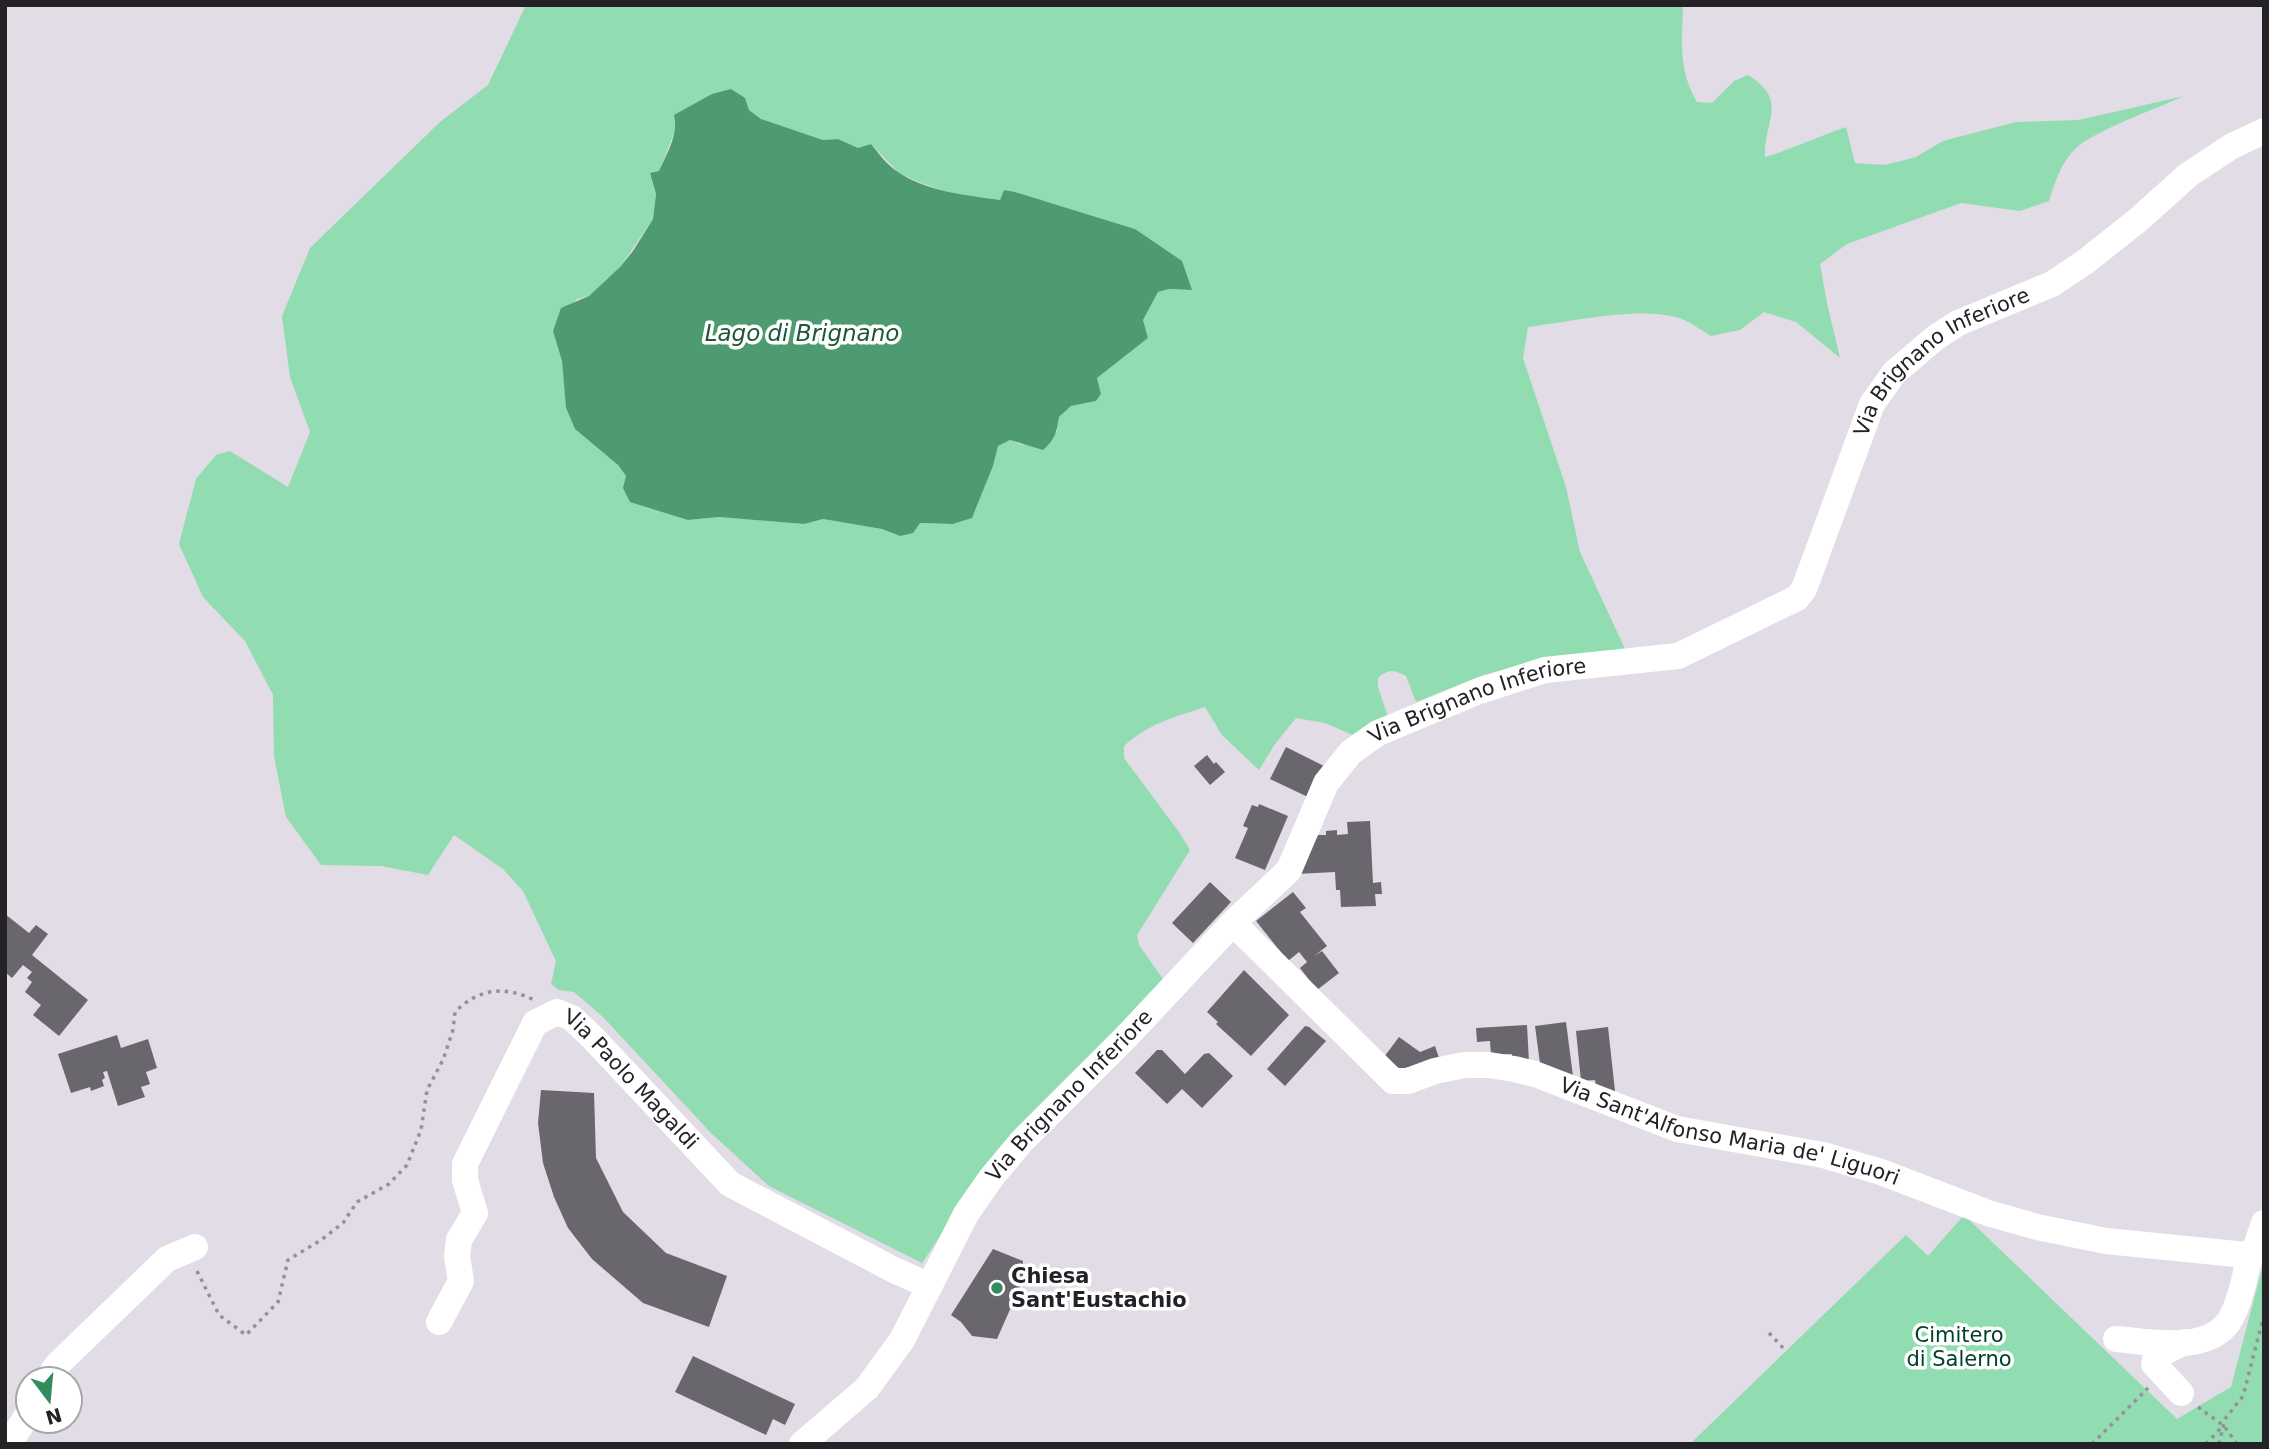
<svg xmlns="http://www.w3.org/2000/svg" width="2269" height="1449" font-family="'DejaVu Sans',sans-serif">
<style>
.green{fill:#91dcb1;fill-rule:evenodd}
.water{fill:#4e9b72}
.building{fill:#6a666d}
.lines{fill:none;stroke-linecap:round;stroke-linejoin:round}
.path{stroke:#959198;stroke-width:3.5;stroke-dasharray:3.5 5;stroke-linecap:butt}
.minor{stroke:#fff;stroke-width:26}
.poi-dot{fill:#348b60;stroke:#fff;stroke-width:2.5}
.labels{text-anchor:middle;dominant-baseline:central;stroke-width:7;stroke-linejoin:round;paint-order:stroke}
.street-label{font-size:21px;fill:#242226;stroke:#fff}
.poi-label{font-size:21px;font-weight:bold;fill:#242226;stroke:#fff;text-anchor:start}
.park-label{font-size:21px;fill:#004227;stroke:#fff}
.water-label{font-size:23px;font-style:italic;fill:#1d573a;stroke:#fff}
</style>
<rect width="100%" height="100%" fill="#e1dce5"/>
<!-- green -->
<g class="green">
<path d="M 526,5 L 1683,5 C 1682,41 1678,70 1697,102 L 1712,103 L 1734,81 L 1748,75 C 1790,101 1763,122 1765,157 C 1793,149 1819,136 1846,127 L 1855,163 L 1885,165 L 1916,157 L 1943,141 L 2016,122 L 2079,120 L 2184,96 C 2158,108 2096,130 2076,148 C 2061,163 2055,181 2049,201 L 2020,211 L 1961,203 L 1847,244 L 1820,264 L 1827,303 L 1840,358 L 1796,322 L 1764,312 L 1740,330 L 1711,336 C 1702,331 1692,323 1682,319 C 1641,305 1572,322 1528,327 L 1523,358 L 1566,487 L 1580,552 L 1626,651 L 1561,655 L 1483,675 L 1416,702 L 1406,676 C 1394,670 1389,668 1378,678 L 1378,687 L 1388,717 L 1353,735 L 1325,723 L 1296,718 L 1275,744 L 1259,770 L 1222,735 L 1205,707 C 1174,717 1148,724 1124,746 L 1124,758 L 1179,832 L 1190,850 L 1137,935 L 1139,945 L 1165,982 L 941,1235 L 922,1263 L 769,1186 L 711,1133 L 603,1017 L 574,992 L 559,990 L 551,984 L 556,961 L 523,891 L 503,869 L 454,835 L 428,875 L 381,866 L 321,865 L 286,817 L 274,756 L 273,695 L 245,641 L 203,597 L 179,544 L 196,479 L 216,455 L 230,451 L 288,487 L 310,432 L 290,377 L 282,316 L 310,248 L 440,122 L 488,85 ZM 749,110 L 761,119 L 823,140 L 838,139 L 858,148 L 871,144 L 899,173 L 921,183 L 950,193 L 1000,200 L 1004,190 L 1015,192 L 1135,229 L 1192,290 L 1169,289 L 1158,292 L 1143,320 L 1148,338 L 1097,378 L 1101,394 L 1096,401 L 1071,406 L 1059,417 L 1057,432 L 1022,445 L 1010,440 L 998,446 L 993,466 L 972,518 L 953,524 L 919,523 L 900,536 L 882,529 L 823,519 L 804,524 L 719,517 L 688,520 L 626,476 L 618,465 L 575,429 L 566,408 L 562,361 L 553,330 L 577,299 L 589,296 L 620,267 L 653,219 L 656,194 L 650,174 L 659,171 L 677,126 Z"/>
<polygon points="1964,1215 2177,1419 2231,1387 2264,1261 2264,1444 1690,1444 1906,1235 1928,1256"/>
</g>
<!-- water -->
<path class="water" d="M 731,89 L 745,98 L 749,110 L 761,119 L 823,140 L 838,139 L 858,148 L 871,144 C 879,154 887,165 898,172 C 927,192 966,195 1000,200 L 1004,190 L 1015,192 L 1135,229 L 1182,261 L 1192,290 L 1169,289 L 1158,292 L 1143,320 L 1148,338 L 1097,378 L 1101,394 L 1096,401 L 1071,406 L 1059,417 C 1057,431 1055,440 1043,450 L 1010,440 L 998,446 L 993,466 L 972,518 L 953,524 L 920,523 L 913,533 L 900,536 L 882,529 L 823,519 L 804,524 L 719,517 L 688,520 L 630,502 L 623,488 L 626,476 L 618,465 L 575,429 L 566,408 L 562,361 L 553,331 L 561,308 L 589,296 L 620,267 L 633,251 L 653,219 L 656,194 L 650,173 L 659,171 C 667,153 679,134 674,115 L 712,94 Z"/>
<!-- building -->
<g class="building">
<polygon points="1286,747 1324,766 1308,797 1270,779"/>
<polygon points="1207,755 1214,764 1216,762 1225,772 1210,785 1194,766"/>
<polygon points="1259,804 1288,816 1265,870 1235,858 1248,828 1243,826 1252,805 1258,807"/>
<polygon points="1370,821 1373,883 1381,882 1382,894 1375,894 1376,906 1341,907 1340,890 1336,890 1335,872 1296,874 1318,835 1326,835 1326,831 1337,830 1337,835 1348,834 1347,822"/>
<polygon points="1210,882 1231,902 1193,943 1172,923"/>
<polygon points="1293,892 1306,908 1300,912 1327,946 1314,956 1322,951 1339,973 1317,990 1300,968 1307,962 1299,952 1288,961 1256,921"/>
<polygon points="5,914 29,933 36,925 48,934 32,955 88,1000 59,1036 33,1015 41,1005 25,992 32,982 27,978 32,972 23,965 12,978 5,972"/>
<polygon points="1244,970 1289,1015 1251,1056 1216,1024 1218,1022 1207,1012"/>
<polygon points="1566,1022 1574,1084 1541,1071 1535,1026"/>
<polygon points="1527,1025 1529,1062 1512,1063 1512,1054 1491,1055 1490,1041 1477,1042 1476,1028"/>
<polygon points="1305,1026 1309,1027 1326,1041 1285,1086 1267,1069"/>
<polygon points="1608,1027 1615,1091 1597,1093 1595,1080 1581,1081 1576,1031"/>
<polygon points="117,1035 121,1048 148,1039 157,1068 146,1072 150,1084 141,1087 145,1097 118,1106 107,1071 103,1072 105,1078 102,1080 104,1086 91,1091 90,1087 71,1093 58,1054"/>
<polygon points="1399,1037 1420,1052 1435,1046 1440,1061 1400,1069 1384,1057"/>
<polygon points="1157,1050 1162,1050 1185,1074 1204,1054 1209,1053 1233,1076 1202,1108 1182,1089 1167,1104 1135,1073"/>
<polygon points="541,1090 594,1093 596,1158 623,1212 666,1253 727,1276 709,1327 643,1303 592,1259 568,1228 554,1197 543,1163 538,1123"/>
<polygon points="993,1249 1023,1261 1023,1280 997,1339 972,1336 961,1322 951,1315"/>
<polygon points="693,1356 795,1404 785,1425 773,1419 766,1435 675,1392"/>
</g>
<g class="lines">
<!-- path -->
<g class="path">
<path d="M 197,1271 L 219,1315 L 246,1335 L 278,1302 L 288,1260 L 321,1240 L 343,1223 L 357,1202 L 389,1184 L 407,1165 L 421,1130 L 427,1090 L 443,1060 L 453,1030 L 455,1012 C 478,989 504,985 534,1000"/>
<polyline points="1769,1333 1786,1351"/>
<polyline points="2198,1407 2224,1426 2237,1444"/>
<polyline points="2092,1444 2148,1388"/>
<polyline points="2206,1444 2222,1427"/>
<polyline points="2219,1444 2225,1419 2243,1396 2264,1315"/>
</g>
<!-- minor -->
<g class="minor">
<path id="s1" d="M 1233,923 L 1393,1081 L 1408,1081 L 1435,1071 L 1464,1065 L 1489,1065 L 1514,1069 L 1535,1074 L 1677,1129 L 1823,1155 L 1881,1172 L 1988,1213 L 2037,1227 L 2106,1241 L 2246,1255 L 2255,1249 L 2264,1223"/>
<path id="s2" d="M 439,1322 L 461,1281 L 457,1256 L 459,1240 L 475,1213 L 465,1180 L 465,1164 L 535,1023 L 557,1012 L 572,1018 L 592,1037 L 730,1184 L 894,1270 L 930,1286"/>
<path d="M 2116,1339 C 2151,1342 2213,1355 2232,1316 C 2242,1297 2245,1273 2251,1253"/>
<polyline points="48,1379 57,1365 167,1259 195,1247"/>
<polyline points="2181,1393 2154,1364 2156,1356 2185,1342"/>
<polyline points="9,1444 28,1414"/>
<path id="s3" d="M 802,1444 L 867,1388 L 902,1340 L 966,1214 L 991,1178 L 1021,1142 L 1127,1036 L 1233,923 L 1289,870 L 1326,783 L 1351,752 L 1378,733 L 1479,691 L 1545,670 L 1678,656 L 1797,598 L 1804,589 L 1872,404 L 1894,373 L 1935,338 L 1958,323 L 2052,284 L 2085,262 L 2138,220 L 2188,175 L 2232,146 L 2264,131"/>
</g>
</g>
<!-- markers -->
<circle class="poi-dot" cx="997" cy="1288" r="7"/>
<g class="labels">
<!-- street labels -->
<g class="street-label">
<text stroke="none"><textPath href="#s3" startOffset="1661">Via Brignano Inferiore</textPath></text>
<text stroke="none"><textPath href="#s3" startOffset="1032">Via Brignano Inferiore</textPath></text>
<text stroke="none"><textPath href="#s2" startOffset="453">Via Paolo Magaldi</textPath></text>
<text stroke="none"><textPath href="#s3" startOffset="444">Via Brignano Inferiore</textPath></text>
<text stroke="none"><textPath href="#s1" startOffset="574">Via Sant'Alfonso Maria de' Liguori</textPath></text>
</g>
<!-- poi labels -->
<g class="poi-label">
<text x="1011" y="1276">Chiesa<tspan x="1011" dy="24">Sant'Eustachio</tspan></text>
</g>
<!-- park labels -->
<g class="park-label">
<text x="1959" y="1335">Cimitero<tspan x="1959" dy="24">di Salerno</tspan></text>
</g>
<!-- water labels -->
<g class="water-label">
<text x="802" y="333">Lago di Brignano</text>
</g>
</g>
<!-- border -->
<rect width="2269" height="1449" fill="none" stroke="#242226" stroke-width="14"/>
<!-- north arrow -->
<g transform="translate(49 1400) rotate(164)"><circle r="33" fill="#ffffff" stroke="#a7a7a8" stroke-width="2"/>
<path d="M0-5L12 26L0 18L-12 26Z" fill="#348b60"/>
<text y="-10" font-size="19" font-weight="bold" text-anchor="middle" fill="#242226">N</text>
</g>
</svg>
